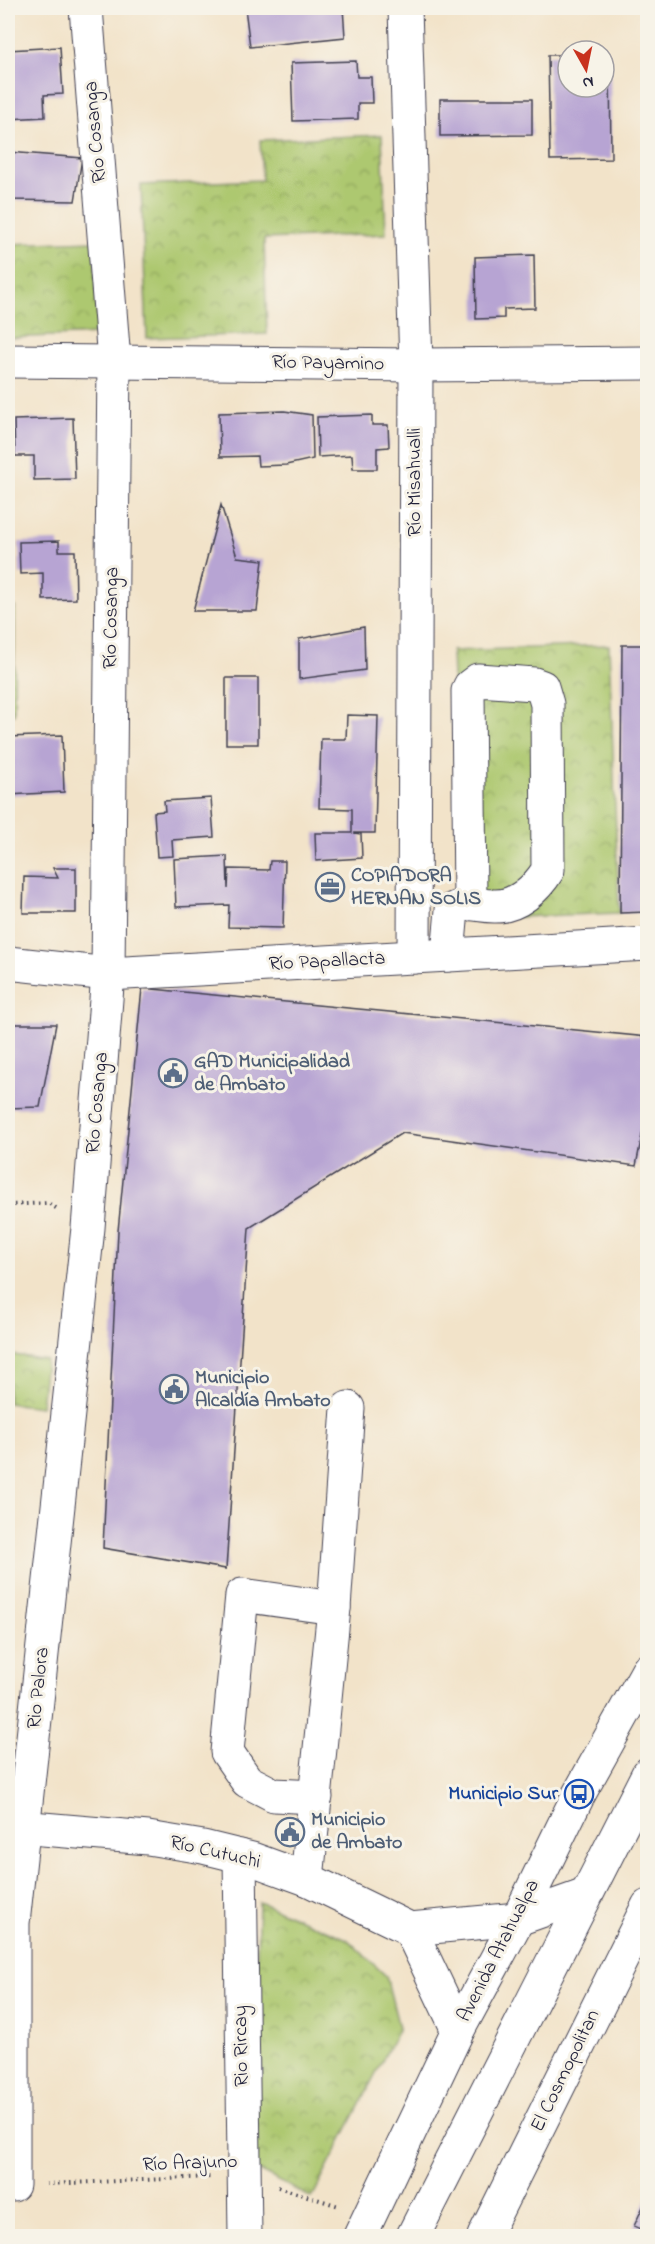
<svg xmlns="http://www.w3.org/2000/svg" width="655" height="2244" font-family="'Indie Flower',sans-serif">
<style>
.park{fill:url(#park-crowns);stroke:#687555;stroke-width:1.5}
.building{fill:#b7a4d3}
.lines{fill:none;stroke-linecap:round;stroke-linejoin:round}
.minor-casing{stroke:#413f50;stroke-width:35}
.major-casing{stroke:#413f50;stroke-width:35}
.path{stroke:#413f50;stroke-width:4;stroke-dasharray:1.5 4.5;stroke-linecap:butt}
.minor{stroke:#fff;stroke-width:33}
.major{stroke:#fff;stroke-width:33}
.labels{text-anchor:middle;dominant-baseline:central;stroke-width:6;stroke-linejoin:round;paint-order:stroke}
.street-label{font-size:20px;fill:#22223b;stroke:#f7f3e8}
.service-label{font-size:20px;font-weight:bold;fill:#4e5e75;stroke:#f7f3e8;text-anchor:start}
.transit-label{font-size:20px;font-weight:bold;fill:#164399;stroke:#f7f3e8;text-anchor:end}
</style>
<defs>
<pattern id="park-crowns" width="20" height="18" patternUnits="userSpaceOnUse" patternTransform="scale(1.5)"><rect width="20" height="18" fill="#adc86f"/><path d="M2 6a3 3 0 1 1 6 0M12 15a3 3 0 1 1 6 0" fill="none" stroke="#8ca25c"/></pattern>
</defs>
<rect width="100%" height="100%" fill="#f7f3e8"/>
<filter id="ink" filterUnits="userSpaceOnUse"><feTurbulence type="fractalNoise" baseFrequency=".0167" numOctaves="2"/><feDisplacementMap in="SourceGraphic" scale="12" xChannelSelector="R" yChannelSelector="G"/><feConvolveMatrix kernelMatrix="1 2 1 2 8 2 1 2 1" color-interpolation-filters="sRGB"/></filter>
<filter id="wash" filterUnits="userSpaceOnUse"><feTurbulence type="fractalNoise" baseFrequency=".008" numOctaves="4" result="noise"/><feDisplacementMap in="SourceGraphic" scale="24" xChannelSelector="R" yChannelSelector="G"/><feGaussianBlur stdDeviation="1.35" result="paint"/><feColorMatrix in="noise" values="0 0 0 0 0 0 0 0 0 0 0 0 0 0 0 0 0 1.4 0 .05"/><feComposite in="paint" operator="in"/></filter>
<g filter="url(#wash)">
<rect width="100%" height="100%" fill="#f2e3c9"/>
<!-- park -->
<g class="park">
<polygon points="382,135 386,234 264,239 267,334 147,338 141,185 262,180 260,140"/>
<polygon points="94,241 98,334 8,338 8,244"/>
<polygon points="8,607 15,607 14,714 8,714"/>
<polygon points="609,645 619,913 462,919 452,651"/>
<polygon points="8,1354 46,1360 41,1407 8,1403"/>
<polygon points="259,1902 347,1939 386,1976 399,2028 312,2198 249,2166"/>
</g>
<g id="blocks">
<!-- building -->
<g class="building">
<polygon points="245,8 343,8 345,37 250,47"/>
<polygon points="60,47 63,94 44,95 45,117 8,119 8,50"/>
<polygon points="548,55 564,55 564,61 568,61 568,87 604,87 604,61 610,61 611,159 550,160"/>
<polygon points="356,61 357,77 371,77 372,103 358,103 358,119 293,121 291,63"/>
<polygon points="440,99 532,99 532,135 440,136"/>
<polygon points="8,152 82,158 75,201 8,200"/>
<polygon points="534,255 535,308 504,309 504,318 476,319 475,257"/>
<polygon points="284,411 312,415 313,459 286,465 258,466 257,456 220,457 219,413"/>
<polygon points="372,415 372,425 388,425 389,447 377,448 377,469 353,469 352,455 318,457 317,417"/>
<polygon points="73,418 75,479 34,480 34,456 15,456 14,420"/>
<polygon points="221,505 237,557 263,560 257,611 193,611"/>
<polygon points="8,538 11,538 9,580 8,580"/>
<polygon points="59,541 59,551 75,551 76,599 43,600 43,573 20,574 19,542"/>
<polygon points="364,627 365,670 299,679 299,639"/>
<polygon points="622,645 648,645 648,912 620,913"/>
<rect x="226" y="678" width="32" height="66"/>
<polygon points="347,715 378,716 375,833 354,833 361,834 362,858 316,861 315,833 352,833 352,809 319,808 321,739 346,739"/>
<polygon points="62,735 64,792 8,795 8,737"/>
<polygon points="211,798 214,837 172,840 173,856 157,857 154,812 165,811 164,801"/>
<polygon points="227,856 228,889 229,869 269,870 270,861 285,861 283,928 228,927 229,905 176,907 174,859"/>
<polygon points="53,868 76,868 76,913 23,913 24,877 58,878"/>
<polygon points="142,988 648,1037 648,1104 636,1166 402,1133 249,1228 226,1569 103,1548 118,1231"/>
<polygon points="8,1024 56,1024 40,1107 8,1108"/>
<polygon points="648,2196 648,2232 634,2226"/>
</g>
</g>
</g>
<g filter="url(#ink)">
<use href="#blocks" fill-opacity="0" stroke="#413f50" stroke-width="1.5"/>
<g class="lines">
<!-- minor casing -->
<g class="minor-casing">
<g id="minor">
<polyline points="405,8 416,365 414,957"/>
<polyline points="8,361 416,365 648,363"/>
<path d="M 448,955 L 452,910 C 471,899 475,906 494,906 C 517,907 537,888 548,870 L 547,704 L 542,687 L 534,684 L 478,680 L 470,686 L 468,691 L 470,902"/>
<polyline points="8,963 108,974 648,944"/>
<polyline points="316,1797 274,1795 247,1781 227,1752 242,1595 334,1608"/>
<polyline points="8,1826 148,1838 203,1847 252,1859 307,1879 410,1929 518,1919 583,1896"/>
<polyline points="240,1856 245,2236"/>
<polyline points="307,1879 334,1608 348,1408"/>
<polyline points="410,1929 458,2030"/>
<polyline points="13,2185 13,1923 88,1228 108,974 114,361 86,8"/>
<polyline points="484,2236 648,1906"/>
</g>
</g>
<!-- major casing -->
<g class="major-casing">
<g id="major">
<polyline points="360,2236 458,2030 518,1919 579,1794 648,1670"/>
<polyline points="413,2236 648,1774"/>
</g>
</g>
<!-- path -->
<g class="path">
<polyline points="8,1205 48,1203 56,1208"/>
<polyline points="46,2184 212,2177"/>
<polyline points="278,2187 339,2206"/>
</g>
<!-- minor -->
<use href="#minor" class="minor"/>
<!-- major -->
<use href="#major" class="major"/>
</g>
</g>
<!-- icons -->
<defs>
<g id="office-ring" transform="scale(1.5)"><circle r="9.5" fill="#f7f3e8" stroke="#5c6f8a" stroke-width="1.5"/><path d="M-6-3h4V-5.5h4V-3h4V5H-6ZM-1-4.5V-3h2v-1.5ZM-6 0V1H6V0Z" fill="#5c6f8a"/></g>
<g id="civic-ring" transform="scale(1.5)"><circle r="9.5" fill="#f7f3e8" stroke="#5c6f8a" stroke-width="1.5"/><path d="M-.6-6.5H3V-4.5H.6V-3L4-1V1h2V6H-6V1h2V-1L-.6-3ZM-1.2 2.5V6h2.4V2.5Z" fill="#5c6f8a"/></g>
<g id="bus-ring" transform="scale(1.5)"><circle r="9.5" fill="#f7f3e8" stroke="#1a4fb4" stroke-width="1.5"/><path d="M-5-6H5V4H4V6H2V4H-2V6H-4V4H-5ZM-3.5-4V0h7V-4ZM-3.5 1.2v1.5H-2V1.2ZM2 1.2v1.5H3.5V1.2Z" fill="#1a4fb4"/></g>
</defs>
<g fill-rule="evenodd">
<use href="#office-ring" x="330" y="887"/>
<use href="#civic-ring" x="173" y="1073"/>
<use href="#civic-ring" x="174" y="1389"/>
<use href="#bus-ring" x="579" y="1794"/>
<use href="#civic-ring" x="290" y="1832"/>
</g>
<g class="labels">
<!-- street labels -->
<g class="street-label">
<text transform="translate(96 132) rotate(-95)">Río Cosanga</text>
<text transform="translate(328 364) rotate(1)">Río Payamino</text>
<text transform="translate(415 482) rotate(-90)">Río Misahualli</text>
<text transform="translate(112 618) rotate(-89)">Río Cosanga</text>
<text transform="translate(327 962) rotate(-3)">Río Papallacta</text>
<text transform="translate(98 1103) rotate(-85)">Río Cosanga</text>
<text transform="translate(39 1688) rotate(-84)">Rio Palora</text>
<text transform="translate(215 1853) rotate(13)">Río Cutuchi</text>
<text transform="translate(499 1951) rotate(-63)">Avenida Atahualpa</text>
<text transform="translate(242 2046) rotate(-91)">Rio Rircay</text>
<text transform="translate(566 2071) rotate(-64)">El Cosmopolitan</text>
<text transform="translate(190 2164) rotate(-2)">Río Arajuno</text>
</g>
<!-- service labels -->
<g class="service-label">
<text x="351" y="876">COPIADORA<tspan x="351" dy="23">HERNAN SOLIS</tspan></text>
<text x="194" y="1062">GAD Municipalidad<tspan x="194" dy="23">de Ambato</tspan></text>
<text x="195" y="1378">Municipio<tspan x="195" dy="23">Alcaldía Ambato</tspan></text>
<text x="311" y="1820">Municipio<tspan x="311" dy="23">de Ambato</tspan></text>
</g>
<!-- transit labels -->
<g class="transit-label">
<text x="558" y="1794">Municipio Sur</text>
</g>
</g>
<!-- margin -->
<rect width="655" height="2244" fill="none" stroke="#f7f3e8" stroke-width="30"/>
<!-- north arrow -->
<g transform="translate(586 69) rotate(171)"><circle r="28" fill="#f7f3e8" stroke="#a29fa3" stroke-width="1.5"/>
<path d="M0-4.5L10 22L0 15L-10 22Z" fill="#c8321e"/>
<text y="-9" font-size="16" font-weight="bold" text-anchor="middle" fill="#22223b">N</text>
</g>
</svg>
